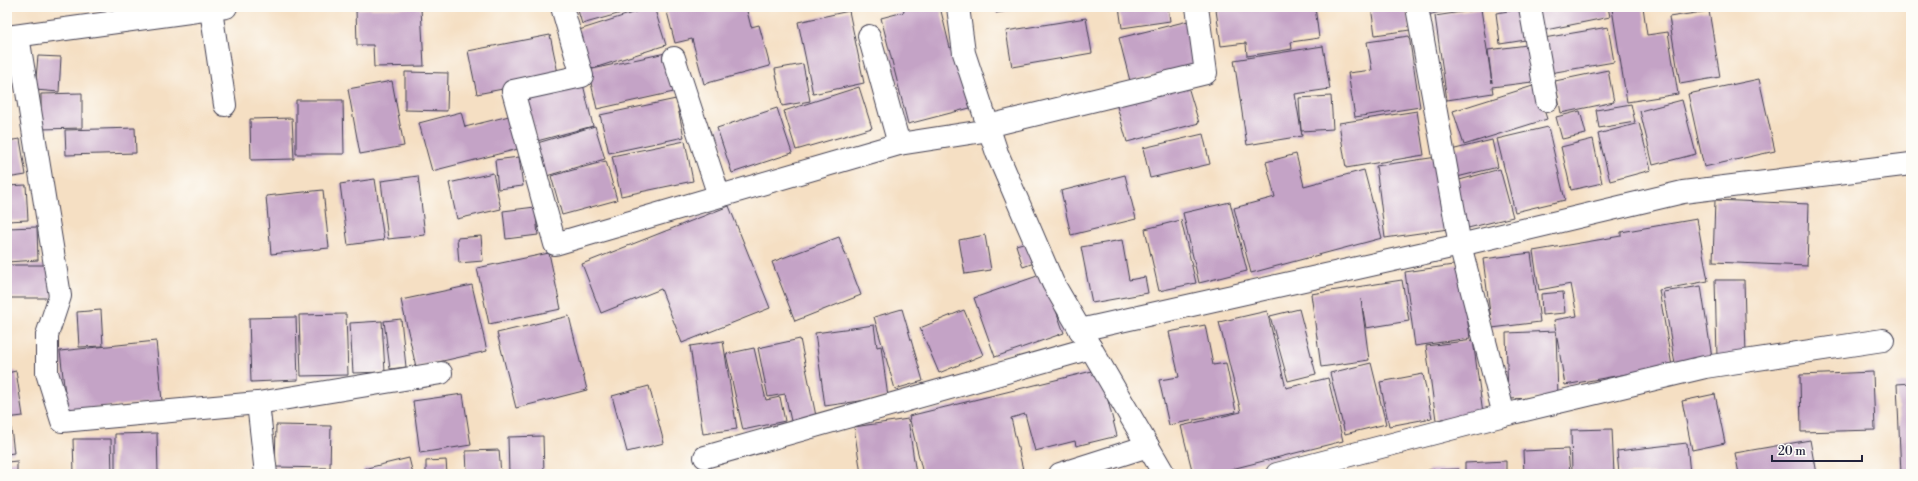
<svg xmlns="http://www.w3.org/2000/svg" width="1918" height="481" font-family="'Libre Bodoni',serif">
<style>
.building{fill:#c4a3c6}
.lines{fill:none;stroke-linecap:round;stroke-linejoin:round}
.minor-casing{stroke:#423e4f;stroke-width:24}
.minor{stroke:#fff;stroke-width:22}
</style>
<rect width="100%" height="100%" fill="#fdfcf7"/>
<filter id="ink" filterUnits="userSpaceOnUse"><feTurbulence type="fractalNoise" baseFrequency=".025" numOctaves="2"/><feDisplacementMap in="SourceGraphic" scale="8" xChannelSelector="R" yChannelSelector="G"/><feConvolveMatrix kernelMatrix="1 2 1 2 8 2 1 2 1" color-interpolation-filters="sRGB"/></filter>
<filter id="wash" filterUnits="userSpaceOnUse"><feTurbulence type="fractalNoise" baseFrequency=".012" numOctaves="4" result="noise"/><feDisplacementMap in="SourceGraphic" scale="16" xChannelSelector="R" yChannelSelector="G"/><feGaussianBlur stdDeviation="0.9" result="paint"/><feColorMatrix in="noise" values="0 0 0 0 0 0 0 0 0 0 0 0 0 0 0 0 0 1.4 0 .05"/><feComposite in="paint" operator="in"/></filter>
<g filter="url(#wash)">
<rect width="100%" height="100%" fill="#f5dfc3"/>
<g id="blocks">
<!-- building -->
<g class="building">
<polygon points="577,7 632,7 632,10 582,24"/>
<polygon points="651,7 654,7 666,45 588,70 576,31"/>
<polygon points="669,7 746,7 751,27 759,25 770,66 704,84 692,39 675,43 666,8"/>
<polygon points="903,7 940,7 950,48 954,46 970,108 908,124 881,18 904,12"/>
<polygon points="995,7 1025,7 1025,8 996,13"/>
<polygon points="1119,7 1168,7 1170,21 1122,28"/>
<polygon points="1229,7 1315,7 1319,38 1291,42 1292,49 1247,56 1246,43 1221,46 1216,10"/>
<polygon points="1371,7 1406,7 1410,30 1375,35"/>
<polygon points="1426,7 1459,7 1459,8 1427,15"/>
<polygon points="1536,7 1608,7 1610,17 1541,31"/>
<polygon points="1622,7 1643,7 1647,35 1668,32 1678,94 1627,102 1612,9"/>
<polygon points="421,8 424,66 374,67 373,45 357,45 356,9"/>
<polygon points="1527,8 1532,39 1500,44 1496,13"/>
<polygon points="1481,9 1492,83 1488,50 1535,44 1540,81 1492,87 1493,93 1447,100 1435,16"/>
<polygon points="849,11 864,83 813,94 798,22"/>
<polygon points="1709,11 1720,77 1680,84 1669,17"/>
<polygon points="1086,18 1092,53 1012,67 1006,31"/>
<polygon points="1188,21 1199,65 1130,81 1119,38"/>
<polygon points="1608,27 1614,62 1550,73 1544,38"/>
<polygon points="550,35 559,78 477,94 468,51"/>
<polygon points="1409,36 1420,107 1355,117 1348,73 1372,70 1367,42"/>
<polygon points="1323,46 1330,89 1295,94 1302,136 1247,145 1234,60"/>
<polygon points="670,52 678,91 597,109 588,70"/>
<polygon points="38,56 61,57 59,92 35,90"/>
<polygon points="803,64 810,101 782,106 775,69"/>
<polygon points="1608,70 1614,102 1561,113 1555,81"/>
<polygon points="405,72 448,73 447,111 405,110"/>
<polygon points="1759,79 1775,151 1704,167 1688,94"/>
<polygon points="582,80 593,126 537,141 525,95"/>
<polygon points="1186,80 1199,123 1127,142 1115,99"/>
<polygon points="392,81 404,146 360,154 348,89"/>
<polygon points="1536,85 1547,119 1464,145 1453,111"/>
<polygon points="859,87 872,128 796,150 784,111"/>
<polygon points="82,93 82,128 41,129 41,94"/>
<polygon points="1331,96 1333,129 1301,131 1299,98"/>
<polygon points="676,99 684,137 609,153 600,115"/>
<polygon points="296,100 343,100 344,154 296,154"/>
<polygon points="1682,100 1696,154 1653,165 1640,111"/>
<polygon points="1631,104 1635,122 1599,128 1596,110"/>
<polygon points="777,108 792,153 732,173 717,128"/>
<polygon points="1417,111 1424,155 1346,168 1339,123"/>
<polygon points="1580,111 1586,134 1562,139 1556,117"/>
<polygon points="461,112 465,127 509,116 518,149 432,171 419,123"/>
<polygon points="292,118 294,159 251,160 250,119"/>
<polygon points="1639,123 1651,170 1610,181 1598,134"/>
<polygon points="595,126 605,159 543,177 534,144"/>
<polygon points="1548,127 1565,200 1515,212 1497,139"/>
<polygon points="135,128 136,153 66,155 65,130"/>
<polygon points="1203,134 1210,164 1150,178 1143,148"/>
<polygon points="20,139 26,175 7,178 7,141"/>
<polygon points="1593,139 1602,183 1571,190 1561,147"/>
<polygon points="1492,140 1498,167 1457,177 1451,150"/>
<polygon points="685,141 693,181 621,196 612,156"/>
<polygon points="1296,154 1304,186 1364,170 1382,238 1251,273 1234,208 1275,197 1266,162"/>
<polygon points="519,157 523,186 498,189 495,160"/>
<polygon points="1437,157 1448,229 1385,238 1376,166"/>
<polygon points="606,161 617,200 562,215 551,176"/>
<polygon points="1500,169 1513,217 1464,229 1452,182"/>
<polygon points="493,173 501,209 457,219 449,183"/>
<polygon points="1125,175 1136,219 1071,235 1061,191"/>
<polygon points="418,176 425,235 388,239 381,181"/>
<polygon points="375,179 384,240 348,245 340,184"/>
<polygon points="26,185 28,220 7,221 7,186"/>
<polygon points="323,190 329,248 271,254 266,196"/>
<polygon points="1715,200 1809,204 1807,266 1713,262"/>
<polygon points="1230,202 1247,271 1199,283 1183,213"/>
<polygon points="729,206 770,308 682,343 661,289 601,313 582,264"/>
<polygon points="535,207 538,235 506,239 503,211"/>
<polygon points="1697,219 1708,281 1659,290 1672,366 1565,385 1554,320 1577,316 1571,284 1539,290 1533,251 1621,236 1621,232"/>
<polygon points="1181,220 1196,283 1159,291 1145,229"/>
<polygon points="37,227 38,260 7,262 7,228"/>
<polygon points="985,235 991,270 965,274 959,240"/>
<polygon points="481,236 483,261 459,263 457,238"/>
<polygon points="839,237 861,295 795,321 772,262"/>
<polygon points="1122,240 1129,280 1145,277 1148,293 1092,303 1081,247"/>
<polygon points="1030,241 1037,262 1023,267 1016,245"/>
<polygon points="549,253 561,309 489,324 477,268"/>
<polygon points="1531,253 1540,322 1492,328 1483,259"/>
<polygon points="1460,264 1470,338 1415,346 1405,272"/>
<rect x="7" y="265" width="46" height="33"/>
<polygon points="1043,274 1064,333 995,357 974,298"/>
<polygon points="1402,280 1409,321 1366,328 1361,299 1369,360 1321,367 1311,294"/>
<polygon points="1715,280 1744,280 1746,356 1717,357"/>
<polygon points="472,285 487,351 416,367 401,300"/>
<polygon points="1701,286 1712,358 1675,364 1663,292"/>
<polygon points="1563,292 1565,313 1542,315 1541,294"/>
<polygon points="902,309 923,381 895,389 874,317"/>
<polygon points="1299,309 1316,374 1288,381 1270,316"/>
<polygon points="101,310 103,346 79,347 77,312"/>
<polygon points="964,310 983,355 939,373 920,328"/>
<polygon points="1267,311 1286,388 1328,378 1343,441 1212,474 1193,474 1181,426 1241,412 1219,322"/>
<polygon points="346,314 348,375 301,376 299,315"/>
<polygon points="569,316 587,390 516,408 497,333"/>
<polygon points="296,317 298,380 251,382 249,318"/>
<polygon points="401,319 406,367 390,369 384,321"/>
<polygon points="382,321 385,372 353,373 350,323"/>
<polygon points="874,325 877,347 881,346 888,397 825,406 815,333"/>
<polygon points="1205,325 1213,365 1226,363 1236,412 1169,425 1159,380 1179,377 1169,332"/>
<polygon points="1556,331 1558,397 1508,399 1506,333"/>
<polygon points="800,339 816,416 791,421 785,394 768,397 758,348"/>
<polygon points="1473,340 1483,413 1436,420 1426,346"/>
<polygon points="156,341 162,401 67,411 60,351"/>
<polygon points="723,341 737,429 703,434 690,346"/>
<polygon points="754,348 766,400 780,397 785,421 743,430 726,354"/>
<polygon points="1371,363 1386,424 1345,434 1330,373"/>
<polygon points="1100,369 1117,436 1076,446 1075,441 1035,451 1025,414 1011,418 1024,474 923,474 909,416"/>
<polygon points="16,371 23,416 7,418 7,373"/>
<polygon points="1873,372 1875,430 1801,432 1800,375"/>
<polygon points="1423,374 1432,418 1389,426 1380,382"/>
<polygon points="1911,383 1911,474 1901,474 1897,384"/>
<polygon points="649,386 664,443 627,452 612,396"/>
<polygon points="463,394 471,445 420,453 413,401"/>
<polygon points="1715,394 1725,443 1692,450 1682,401"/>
<polygon points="908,419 916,474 861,474 854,427"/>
<polygon points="276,425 331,426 330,468 275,467"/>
<polygon points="7,428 11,428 14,453 7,454"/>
<polygon points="1612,429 1614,474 1572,474 1571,430"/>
<polygon points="157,433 158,474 115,474 115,434"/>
<polygon points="543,436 544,474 509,474 508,437"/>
<polygon points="73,439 111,439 112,474 74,474"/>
<polygon points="1810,440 1816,474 1739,474 1735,453"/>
<polygon points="1687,443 1690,474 1619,474 1617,451"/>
<polygon points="1568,449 1570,474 1524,474 1523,451"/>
<polygon points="499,450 501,474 460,474 467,472 466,451"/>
<polygon points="409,458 413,474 364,474 363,469"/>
<polygon points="446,460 447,474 426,474 426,461"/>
<polygon points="17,461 17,474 7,474 7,462"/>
<polygon points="1506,461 1506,474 1465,474 1465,463"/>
<polygon points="1459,469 1459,474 1428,474 1428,470"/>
</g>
</g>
</g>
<g filter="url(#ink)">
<use href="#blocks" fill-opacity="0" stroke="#423e4f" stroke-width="1"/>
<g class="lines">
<!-- minor casing -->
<g class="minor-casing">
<g id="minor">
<polyline points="562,7 582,76 513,91 555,244 899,144 990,130"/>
<polyline points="958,7 964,53 997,153 1053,283 1164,474"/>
<polyline points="1417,7 1460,245 1504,415"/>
<polyline points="1530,7 1547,101"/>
<polyline points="211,10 225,105"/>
<polyline points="18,36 60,296 47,335 47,373 62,421 258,403 441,373"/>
<polyline points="869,36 899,144"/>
<polyline points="7,37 226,7"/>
<polyline points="674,58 719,196"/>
<polyline points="988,126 1206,73 1197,7"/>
<polyline points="1080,330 1460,245 1683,192 1911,164"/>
<polyline points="258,403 266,474"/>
<polyline points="705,457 1091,348"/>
<polyline points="1060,474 1148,446"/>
<polyline points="1277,474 1504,415 1705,367 1883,340"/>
</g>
</g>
<!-- minor -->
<use href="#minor" class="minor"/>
</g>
</g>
<!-- margin -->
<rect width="1918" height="481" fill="none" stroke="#fdfcf7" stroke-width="24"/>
<!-- scale -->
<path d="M1772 455v6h90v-6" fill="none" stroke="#22223b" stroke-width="2"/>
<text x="1778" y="455" font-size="12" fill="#22223b" stroke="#fdfcf7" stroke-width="3" paint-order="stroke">20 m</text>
</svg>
